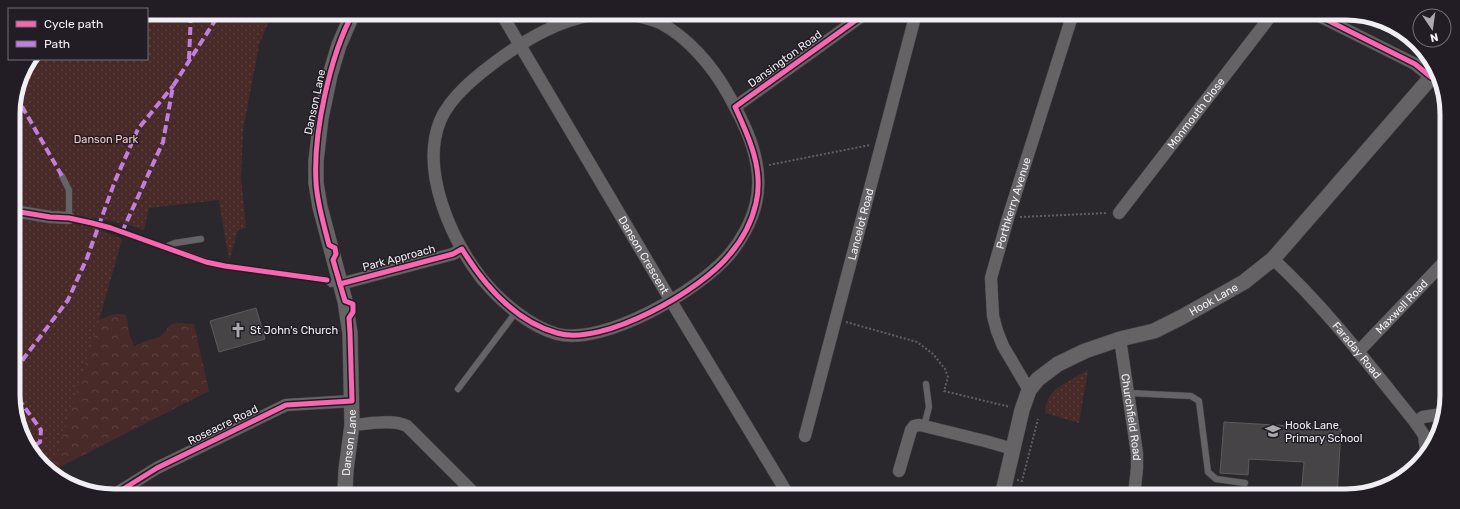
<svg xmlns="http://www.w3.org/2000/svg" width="1460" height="509" font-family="Rubik,sans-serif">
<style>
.forest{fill:url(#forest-crowns)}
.park{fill:url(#park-dots)}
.building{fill:#474447;stroke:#5d595c}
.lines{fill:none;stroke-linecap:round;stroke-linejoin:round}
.service-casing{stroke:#48464a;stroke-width:7}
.minor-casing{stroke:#48464a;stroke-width:13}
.tertiary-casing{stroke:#48464a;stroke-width:16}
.path{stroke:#615f63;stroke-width:2;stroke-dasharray:2 2;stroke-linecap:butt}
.service{stroke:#656366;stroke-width:6}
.minor{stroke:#656366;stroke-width:12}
.tertiary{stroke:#656366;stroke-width:15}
.quiet{stroke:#c07fdc;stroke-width:4;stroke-dasharray:8 4;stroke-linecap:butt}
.cycleway-casing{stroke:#221d25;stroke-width:8}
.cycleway{stroke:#f766af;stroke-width:5}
.labels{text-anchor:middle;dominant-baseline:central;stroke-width:3;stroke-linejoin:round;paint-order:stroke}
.street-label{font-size:11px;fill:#f1eef4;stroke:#221d25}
.park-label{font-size:11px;fill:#fac9c5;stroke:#221d25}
.poi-label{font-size:11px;fill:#f1eef4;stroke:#221d25;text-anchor:start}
.rim{fill:none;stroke:#f1eef4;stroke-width:5}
</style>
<defs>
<pattern id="forest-crowns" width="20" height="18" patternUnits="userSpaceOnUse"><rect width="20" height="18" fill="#482a29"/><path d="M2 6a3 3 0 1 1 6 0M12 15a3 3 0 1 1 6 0" fill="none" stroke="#5a3f3e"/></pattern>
<pattern id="park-dots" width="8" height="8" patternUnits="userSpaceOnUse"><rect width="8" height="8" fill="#482a29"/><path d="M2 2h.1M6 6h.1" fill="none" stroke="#5a3f3e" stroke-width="1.8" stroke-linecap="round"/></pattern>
</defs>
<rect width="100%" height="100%" fill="#2b282d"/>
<!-- forest -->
<path class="forest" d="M 95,228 L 122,239 L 99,320 C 109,316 115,312 126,315 L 130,336 L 134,346 C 138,345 142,342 146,341 C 151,339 157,339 161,336 C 167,332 167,325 175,323 C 181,322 187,324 194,324 L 209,391 L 52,471 L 38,461 L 15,415 L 59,231 Z"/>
<!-- park -->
<g class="park">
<polygon points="147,13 272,13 259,45 243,130 241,178 246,228 238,230 229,261 219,200 149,208 144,230 129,225 95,218 93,221 92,229 122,239 99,320 52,471 38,461 15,415 13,107 23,69 31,59 147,59"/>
<polygon points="1088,370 1079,423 1045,413 1048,398 1057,388"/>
</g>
<!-- building -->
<g class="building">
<polygon points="256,308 265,339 219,352 210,321"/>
<polygon points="1224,422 1341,429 1337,496 1301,496 1304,462 1249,459 1248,475 1220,473"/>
</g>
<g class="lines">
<!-- service casing -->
<g class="service-casing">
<g id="service">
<polyline points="62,176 69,190 69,218 111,228 214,264 225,266 324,279 327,280 331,284"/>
<polyline points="165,247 175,243 201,239"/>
<polyline points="458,389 516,312"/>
<polyline points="1128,393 1191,396 1199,401 1208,472 1216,479 1245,483"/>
<polyline points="924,426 929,407 926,384"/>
</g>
</g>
<!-- minor casing -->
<g class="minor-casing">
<g id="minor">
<path id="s1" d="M 501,13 L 671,301 L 789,496"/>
<path d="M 621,13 C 634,15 648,17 660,23 C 688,37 713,67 728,94 C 746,126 765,164 756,203 C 752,221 741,241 729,255 C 699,290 605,346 557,334 C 529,326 500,301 482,279 C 451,239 420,171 440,121 C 450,96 480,73 502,57 C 529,38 558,21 591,15 C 601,13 611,14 621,13 Z"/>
<polyline points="1313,13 1415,64 1431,77"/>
<polyline points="735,107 866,13"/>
<polyline points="14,211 50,217 69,218"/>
<path id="s2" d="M 1119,213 L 1273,13"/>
<path id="s3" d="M 1273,259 C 1326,308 1370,366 1415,422 L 1424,435 L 1426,450"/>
<polyline points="340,284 453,254 462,249"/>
<path id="s4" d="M 1120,339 L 1137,453 L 1137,468 L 1134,496"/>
<path id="s5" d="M 1358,352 L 1444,262"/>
<path id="s6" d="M 1029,390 L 1003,346 L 997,331 L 993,316 L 991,278 L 1008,218 L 1073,13"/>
<polyline points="1415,422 1423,417 1442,414"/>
<path d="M 352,425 C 369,424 392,419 407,426 L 477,496"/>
<path id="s7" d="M 805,436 L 916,13"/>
<polyline points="899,471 911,430 914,426 920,425 985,441 1013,449"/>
<polyline points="112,496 157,468 286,405 352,401"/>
<polyline points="332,496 345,491"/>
</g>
</g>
<!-- tertiary casing -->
<g class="tertiary-casing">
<g id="tertiary">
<path id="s8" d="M 347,496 L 345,491 L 346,470 L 352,425 L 350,333 L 345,301 L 320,207 L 316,183 L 316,161 L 321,118 L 330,75 L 339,45 L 353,13"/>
<path id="s9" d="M 1002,496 L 1022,410 L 1029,390 L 1038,379 L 1058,364 L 1085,351 L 1120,339 L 1154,331 L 1182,317 L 1244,282 L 1273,259 L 1434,74"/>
</g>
</g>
<!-- path -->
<g class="path">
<polyline points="769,165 870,145"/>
<polyline points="1020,217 1108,213"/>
<polyline points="846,322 917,342 933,354 945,369 948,377 944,391 1010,407"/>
<polyline points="1017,480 1022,481 1038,419"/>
</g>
<!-- service -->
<use href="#service" class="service"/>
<!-- minor -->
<use href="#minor" class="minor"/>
<!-- tertiary -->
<use href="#tertiary" class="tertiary"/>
<!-- quiet -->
<g class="quiet">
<polyline points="189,59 191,13"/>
<polyline points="16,96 62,176"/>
<polyline points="122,232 163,142 173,86 220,13"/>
<polyline points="15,370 68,300 87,258 115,181 138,129 173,86"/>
<polyline points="15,387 20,401 41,430 40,442 31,448"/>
</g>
<!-- cycleway casing -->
<g class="cycleway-casing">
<g id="cycleway">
<polyline points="1313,13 1415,64 1431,77 1434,74"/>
<polyline points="14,211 50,217 69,218 92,223 111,228 206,262 225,266 327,280"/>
<path d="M 340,284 L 453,254 L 462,249 C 484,285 514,321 557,333 C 603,347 702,290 730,254 C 742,240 752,221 756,203 C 764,170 749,137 735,107 L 866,13"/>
<path d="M 112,496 L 157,468 L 286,405 L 352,401 L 350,333 L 349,318 L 353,312 L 353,304 L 345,301 L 333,260 L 336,254 L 335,248 L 329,245 C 324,225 317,203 316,182 C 313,134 330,55 353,13"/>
</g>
</g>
<!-- cycleway -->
<use href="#cycleway" class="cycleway"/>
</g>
<!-- icons -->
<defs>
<g id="church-bare" transform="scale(1.2)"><path d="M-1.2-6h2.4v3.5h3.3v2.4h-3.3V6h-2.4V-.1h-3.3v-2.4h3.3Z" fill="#aca9ae" stroke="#221d25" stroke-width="2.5" paint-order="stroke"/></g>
<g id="school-bare" transform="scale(1.2)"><path d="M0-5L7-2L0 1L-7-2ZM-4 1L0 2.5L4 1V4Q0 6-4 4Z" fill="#aca9ae" stroke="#221d25" stroke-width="2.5" paint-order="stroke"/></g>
</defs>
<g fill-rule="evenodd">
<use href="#church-bare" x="238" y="330"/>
<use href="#school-bare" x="1273" y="431"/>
</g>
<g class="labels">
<!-- street labels -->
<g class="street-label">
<text transform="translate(785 59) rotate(-36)">Dansington Road</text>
<text transform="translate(315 102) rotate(-78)">Danson Lane</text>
<text stroke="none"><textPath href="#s2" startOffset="126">Monmouth Close</textPath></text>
<text stroke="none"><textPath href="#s6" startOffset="199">Porthkerry Avenue</textPath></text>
<text stroke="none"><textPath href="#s7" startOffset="219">Lancelot Road</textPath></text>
<text stroke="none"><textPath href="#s1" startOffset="281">Danson Crescent</textPath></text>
<text transform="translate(399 258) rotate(-15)">Park Approach</text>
<text stroke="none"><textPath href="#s9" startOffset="318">Hook Lane</textPath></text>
<text stroke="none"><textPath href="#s5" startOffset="63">Maxwell Road</textPath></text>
<text stroke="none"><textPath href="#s3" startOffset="124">Faraday Road</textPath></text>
<text stroke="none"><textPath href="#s4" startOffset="79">Churchfield Road</textPath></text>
<text transform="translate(223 425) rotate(-26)">Roseacre Road</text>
<text stroke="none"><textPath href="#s8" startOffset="54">Danson Lane</textPath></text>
</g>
<!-- park labels -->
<g class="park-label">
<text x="106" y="139">Danson Park</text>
</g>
<!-- poi labels -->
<g class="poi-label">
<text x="250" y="330">St John's Church</text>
<text x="1285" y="425">Hook Lane<tspan x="1285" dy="13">Primary School</tspan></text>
</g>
</g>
<!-- crop -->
<path d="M0 0H1460V509H0ZM114 20H1346A94 94 0 0 1 1440 114V395A94 94 0 0 1 1346 489H114A94 94 0 0 1 20 395V114A94 94 0 0 1 114 20Z" fill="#221d25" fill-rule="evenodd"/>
<path class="rim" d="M114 20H1346A94 94 0 0 1 1440 114V395A94 94 0 0 1 1346 489H114A94 94 0 0 1 20 395V114A94 94 0 0 1 114 20Z"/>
<!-- legend -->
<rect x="8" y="8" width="140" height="52" fill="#221d25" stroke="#757178"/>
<rect x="16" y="21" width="20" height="6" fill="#f766af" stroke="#757178"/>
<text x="44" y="28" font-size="12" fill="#f1eef4">Cycle path</text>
<rect x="16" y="41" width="20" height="6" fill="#c07fdc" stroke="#757178"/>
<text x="44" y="48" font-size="12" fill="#f1eef4">Path</text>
<!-- north arrow -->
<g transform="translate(1432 28) rotate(167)"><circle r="19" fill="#221d25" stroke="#757178"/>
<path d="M0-3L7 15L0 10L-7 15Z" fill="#aca9ae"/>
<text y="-6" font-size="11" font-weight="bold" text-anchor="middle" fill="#f1eef4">N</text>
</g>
</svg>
